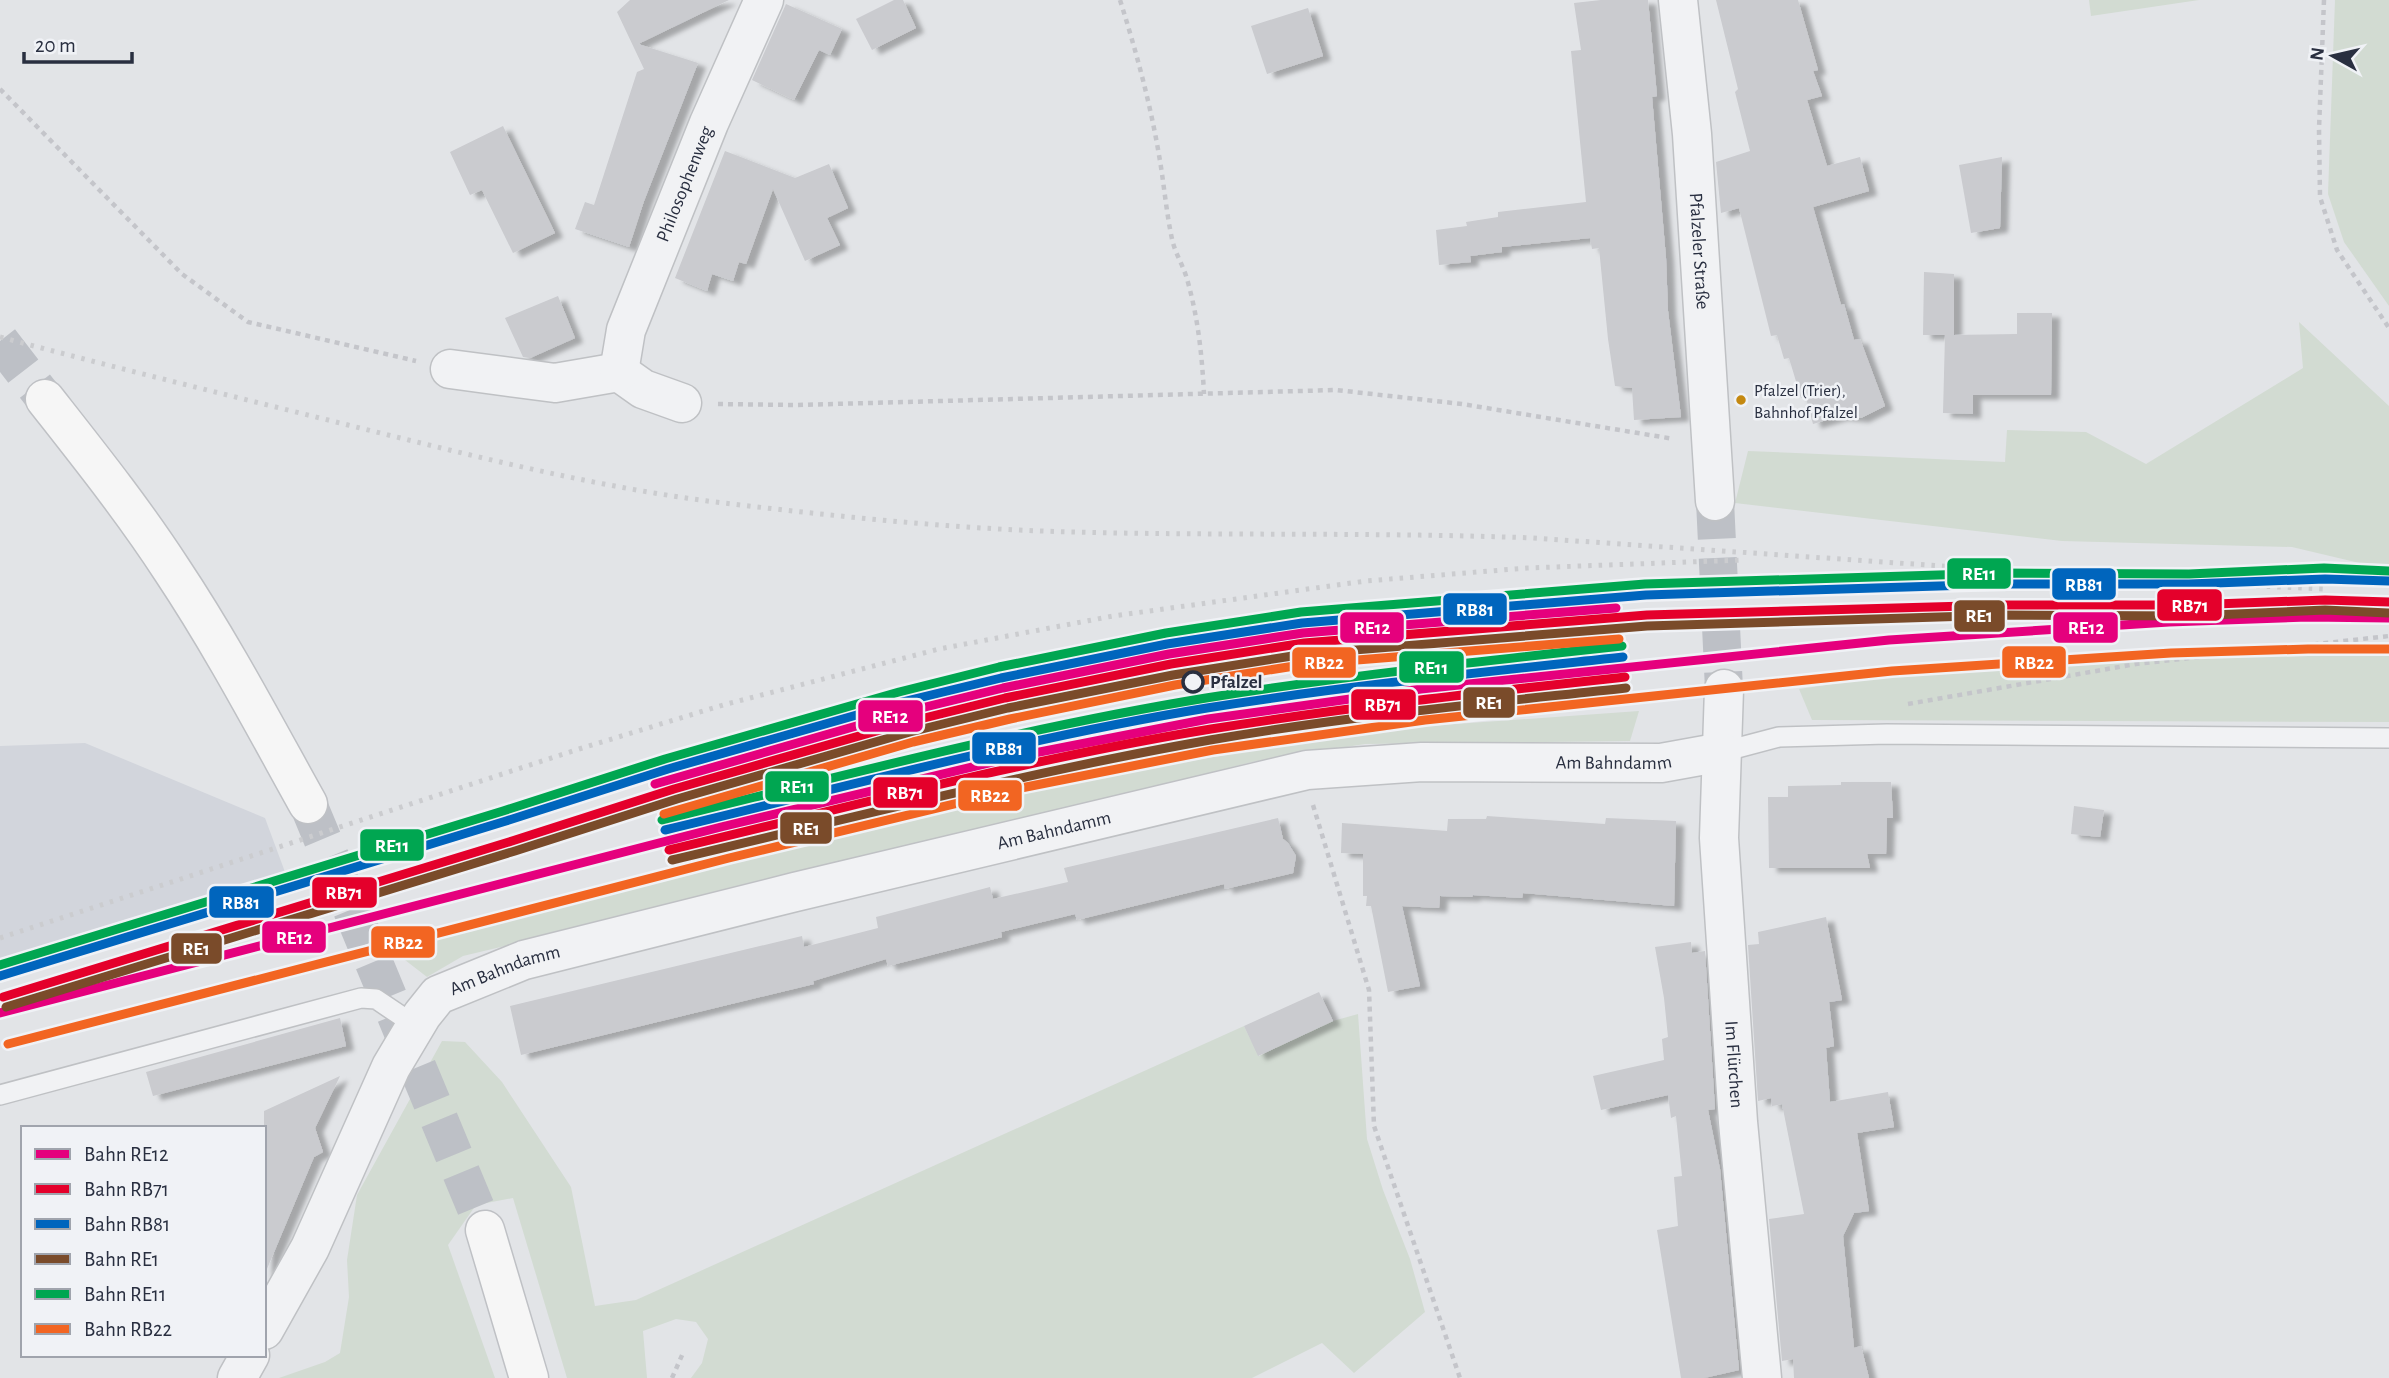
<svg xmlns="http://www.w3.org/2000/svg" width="2389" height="1378" font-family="'Alegreya Sans',sans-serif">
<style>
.built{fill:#d2d5dc}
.green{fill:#d2dbd2}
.building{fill:#cacbcf;filter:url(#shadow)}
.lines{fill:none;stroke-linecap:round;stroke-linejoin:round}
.minor-tunnel{stroke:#bdc0c6;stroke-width:38;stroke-dasharray:38 19;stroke-linecap:butt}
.primary-tunnel{stroke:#bdc0c6;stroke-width:38;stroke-dasharray:38 19;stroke-linecap:butt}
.service-casing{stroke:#bfc1c4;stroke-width:22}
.minor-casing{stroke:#bfc1c4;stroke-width:41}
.primary-casing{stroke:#bfc1c5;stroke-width:41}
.path{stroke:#c4c5ca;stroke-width:4.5;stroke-dasharray:5 5;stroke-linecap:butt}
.service{stroke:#f1f2f4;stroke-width:19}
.minor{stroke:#f1f2f4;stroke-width:38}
.primary{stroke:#f6f6f6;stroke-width:38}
.rail{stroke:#cbcccf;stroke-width:5;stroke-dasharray:3.5 7;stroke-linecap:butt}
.rail-1-casing{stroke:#f0f2f6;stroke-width:14}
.rail-2-casing{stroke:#f0f2f6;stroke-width:14}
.rail-3-casing{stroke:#f0f2f6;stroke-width:14}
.rail-4-casing{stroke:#f0f2f6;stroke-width:14}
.rail-5-casing{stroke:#f0f2f6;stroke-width:14}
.rail-6-casing{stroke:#f0f2f6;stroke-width:14}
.rail-1{stroke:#e5007d;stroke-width:9}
.rail-2{stroke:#e4002b;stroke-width:9}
.rail-3{stroke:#0065bd;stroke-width:9}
.rail-4{stroke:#7a4b2a;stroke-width:9}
.rail-5{stroke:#00a651;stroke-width:9}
.rail-6{stroke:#f26522;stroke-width:9}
.bus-dot{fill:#c48810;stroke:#f0f2f6;stroke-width:2.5}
.stop-dot{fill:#f0f2f6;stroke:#292f40;stroke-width:3.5}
.labels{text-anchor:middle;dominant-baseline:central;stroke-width:5;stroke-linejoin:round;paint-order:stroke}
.bus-label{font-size:17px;fill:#292f40;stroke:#f0f2f6;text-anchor:start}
.street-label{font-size:19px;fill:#292f40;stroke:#f0f2f6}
.stop-label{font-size:19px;font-weight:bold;fill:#292f40;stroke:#f0f2f6;text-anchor:start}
.line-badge{stroke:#f0f2f6;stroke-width:2.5}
.badge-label{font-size:19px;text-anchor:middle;font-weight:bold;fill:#fff}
</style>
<defs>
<filter id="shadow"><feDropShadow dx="8" dy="4.5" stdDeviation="2" flood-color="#0004"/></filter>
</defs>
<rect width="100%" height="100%" fill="#e2e4e7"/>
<!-- built -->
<polygon class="built" points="85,743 265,818 285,872 0,961 0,746"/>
<!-- green -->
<g class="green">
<polygon points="2089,0 2199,0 2091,16"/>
<polygon points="2335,0 2389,0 2389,306 2344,242 2328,194"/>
<polygon points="2299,322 2389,406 2389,570 2292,547 2062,541 1735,503 1748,451 2005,462 2007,430 2086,432 2146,464 2303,368"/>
<polygon points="2146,649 2389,652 2389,722 1812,720 1799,689 1934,669"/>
<polygon points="1639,711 1630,741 1365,744 1252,762 870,859 463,956 427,977 405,960 408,938 1091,778 1371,730"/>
<polygon points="1358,1014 1367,1139 1383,1190 1410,1259 1425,1312 1354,1373 1322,1343 1252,1378 691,1378 702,1363 708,1339 696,1322 676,1319 643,1331 647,1378 567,1378 513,1198 476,1205 448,1245 495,1378 279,1378 325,1362 340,1353 349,1297 347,1260 357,1195 442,1041 465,1042 502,1082 571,1187 595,1306 636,1300 1244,1026 1259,1056 1333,1021"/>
</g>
<!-- building -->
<g class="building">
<polygon points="630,0 729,0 638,44 698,63 644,201 629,247 575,229 585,202 594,205 637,72 644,69 617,12"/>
<polygon points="894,0 903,0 916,28 872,50 856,19"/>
<polygon points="1601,0 1648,0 1657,96 1652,97 1666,258 1668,311 1681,417 1634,420 1632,388 1615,386 1608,339 1599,248 1592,249 1590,238 1502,247 1502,252 1470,256 1471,262 1439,265 1436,230 1467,226 1466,222 1498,217 1498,212 1586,202 1571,51 1581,50 1574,3"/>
<polygon points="1716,0 1798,0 1818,70 1813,71 1822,96 1807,100 1827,166 1860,157 1869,191 1813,207 1841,305 1844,304 1854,340 1860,339 1885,406 1861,418 1840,416 1813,424 1806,398 1801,398 1789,358 1784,359 1777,335 1771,336 1739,208 1721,213 1716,162 1750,151 1735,92 1738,89"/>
<polygon points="786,4 842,29 830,55 819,50 794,100 752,80"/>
<polygon points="1308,8 1323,56 1267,74 1251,26"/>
<polygon points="503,126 555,233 513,253 482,190 470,195 450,152"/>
<polygon points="725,151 795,178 829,164 848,208 827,218 840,245 805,261 773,189 746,264 739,262 733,281 712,274 707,291 675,278"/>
<polygon points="2002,157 2000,228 1971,233 1959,165"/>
<polygon points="1924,272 1954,274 1954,335 2017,334 2017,313 2052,313 2051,395 1973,395 1973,414 1943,413 1945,335 1923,335"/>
<polygon points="558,296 575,338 530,358 523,357 505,318"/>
<polygon points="1841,782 1891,782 1893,818 1887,818 1886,854 1867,854 1870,868 1769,868 1768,797 1788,797 1788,786 1841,785"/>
<polygon points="2074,806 2104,810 2100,837 2071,834"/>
<polygon points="1487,816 1605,824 1606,818 1676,821 1674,906 1523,893 1522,898 1473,895 1472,897 1440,896 1439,908 1402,906 1420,986 1388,992 1371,906 1366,906 1367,896 1363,896 1363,854 1341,853 1342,823 1447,831 1448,819 1486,819"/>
<polygon points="1278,818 1283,839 1288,843 1296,856 1293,873 1225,889 1224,884 1077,920 1075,914 1001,932 1002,937 888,966 886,959 813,981 814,984 521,1055 510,1006 802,936 804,947 878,928 876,917 990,887 993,899 1068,882 1064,868"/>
<polygon points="1826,917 1842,1000 1829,1002 1834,1046 1826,1048 1830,1102 1888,1092 1894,1127 1857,1133 1869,1211 1854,1213 1843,1236 1854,1348 1861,1346 1869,1378 1794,1378 1793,1359 1782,1361 1769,1219 1804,1214 1782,1104 1772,1106 1771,1098 1758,1101 1748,945 1759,944 1758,932"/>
<polygon points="1691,942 1692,953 1705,951 1715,1109 1708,1110 1720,1169 1739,1370 1704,1378 1681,1378 1657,1230 1678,1226 1674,1177 1682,1176 1676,1116 1671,1118 1668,1095 1601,1110 1593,1076 1664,1060 1662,1039 1668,1037 1664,998 1655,947"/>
<polygon points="1319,992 1333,1021 1258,1056 1244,1026"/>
<polygon points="340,1018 346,1046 153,1096 146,1072"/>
<polygon points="340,1076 315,1128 323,1152 314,1157 264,1276 264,1111"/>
</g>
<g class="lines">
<!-- minor-tunnel -->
<polyline class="minor-tunnel" points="1715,501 1724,689"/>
<!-- primary-tunnel -->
<g class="primary-tunnel">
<polyline points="0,341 45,399"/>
<polyline points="308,804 485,1230"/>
</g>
<!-- service casing -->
<g class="service-casing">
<g id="service">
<polyline points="1722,752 1779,737 1887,734 2389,738"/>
<polyline points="0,1095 361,998 376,999 416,1026"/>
</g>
</g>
<!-- minor casing -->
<g class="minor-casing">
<g id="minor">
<path id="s1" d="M 1678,0 L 1692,134 L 1715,501"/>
<polyline points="450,369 555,383 619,372 643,389 682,403"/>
<path id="s2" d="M 619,372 L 626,330 L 709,123 L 764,0"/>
<path id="s3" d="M 1724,689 L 1719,838 L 1738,1122 L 1762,1378"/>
<path id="s4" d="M 264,1330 L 310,1248 L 391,1067 L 422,1015 L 438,995 L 524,960 L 795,892 L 1307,770 L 1422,762 L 1661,763 L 1722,752"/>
<polyline points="237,1378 250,1355"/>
</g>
</g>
<!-- primary casing -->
<g class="primary-casing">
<g id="primary">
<path d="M 45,399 C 89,455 133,510 172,570 C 222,645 264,725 308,804"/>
<polyline points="485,1230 529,1378"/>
</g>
</g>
<!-- path -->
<g class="path">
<path d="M 1120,0 C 1136,51 1150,102 1159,155 C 1164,183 1166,211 1172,239 C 1175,253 1183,265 1187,279 C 1198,317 1202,355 1204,394"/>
<polyline points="2324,0 2319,129 2320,197 2337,250 2389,328"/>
<polyline points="0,89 182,274 248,322 416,361"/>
<polyline points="718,404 797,405 1336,390 1462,404 1674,439"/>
<polyline points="1692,622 1720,619"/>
<polyline points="1908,704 2136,664 2389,636"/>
<polyline points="1313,805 1369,990 1374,1126 1460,1378"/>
<polyline points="672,1378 683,1353"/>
</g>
<!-- service -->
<use href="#service" class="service"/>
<!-- minor -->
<use href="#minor" class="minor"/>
<!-- primary -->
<use href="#primary" class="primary"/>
<!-- rail -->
<g class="rail">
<path d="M 0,337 C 116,368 232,396 348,425 C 469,455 591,486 715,502 C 833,516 953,529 1072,532 C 1226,536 1379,532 1533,538 L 2190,583 L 2325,589"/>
<polyline points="0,938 579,749 723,705 939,649 1113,616 1366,581 1527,568 1742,560"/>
</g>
<!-- rail-1 casing -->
<g class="rail-1-casing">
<g id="rail-1">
<polyline points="655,784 905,712 1003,688 1169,654 1303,633 1616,608"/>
<polyline points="0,1013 721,827 1014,757 1208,719 1421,689 1889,640 2169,622 2308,617 2389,618"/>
</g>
</g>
<!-- rail-2 casing -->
<g class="rail-2-casing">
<g id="rail-2">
<path d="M 669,850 C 849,807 1028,759 1211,729 C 1348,707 1487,692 1625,677"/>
<polyline points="3,997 512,841 674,789 908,722 1005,698 1171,664 1304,643 1647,615 2003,605 2189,605 2325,600 2389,602"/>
</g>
</g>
<!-- rail-3 casing -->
<g class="rail-3-casing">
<g id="rail-3">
<path d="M 665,830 C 845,787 1025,738 1207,708 C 1345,686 1484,672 1623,657"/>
<polyline points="0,976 506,821 668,769 902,702 1001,678 1167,644 1302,623 1646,595 2003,584 2189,584 2325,579 2389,581"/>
</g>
</g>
<!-- rail-4 casing -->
<g class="rail-4-casing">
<g id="rail-4">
<path d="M 672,860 C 851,818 1029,772 1210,740 C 1348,716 1488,703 1626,688"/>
<polyline points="6,1007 515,851 677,799 910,732 1008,708 1173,675 1305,654 1647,626 2003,615 2189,616 2325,610 2388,613"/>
</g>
</g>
<!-- rail-5 casing -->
<g class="rail-5-casing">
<g id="rail-5">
<path d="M 662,820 C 842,776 1023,728 1206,698 C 1344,676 1483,661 1622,646"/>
<polyline points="0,965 503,811 665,759 899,692 999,667 1166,633 1301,612 1645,584 2002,573 2189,574 2324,568 2389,571"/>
</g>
</g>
<!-- rail-6 casing -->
<g class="rail-6-casing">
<g id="rail-6">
<polyline points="664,814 913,742 1010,719 1175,685 1307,664 1619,639"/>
<polyline points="8,1044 729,858 1021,788 1213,750 1425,720 1892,671 2171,653 2308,649 2389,649"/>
</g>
</g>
<!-- rail-1 -->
<use href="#rail-1" class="rail-1"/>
<!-- rail-2 -->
<use href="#rail-2" class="rail-2"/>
<!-- rail-3 -->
<use href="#rail-3" class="rail-3"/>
<!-- rail-4 -->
<use href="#rail-4" class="rail-4"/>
<!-- rail-5 -->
<use href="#rail-5" class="rail-5"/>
<!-- rail-6 -->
<use href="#rail-6" class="rail-6"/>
</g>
<!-- markers -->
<circle class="bus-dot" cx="1741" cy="400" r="6"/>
<circle class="stop-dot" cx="1193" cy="682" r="10"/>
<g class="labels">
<!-- bus labels -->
<g class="bus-label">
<text x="1754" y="390">Pfalzel (Trier),<tspan x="1754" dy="22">Bahnhof Pfalzel</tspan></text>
</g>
<!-- street labels -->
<g class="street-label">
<text stroke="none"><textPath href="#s2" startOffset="200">Philosophenweg</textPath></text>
<text stroke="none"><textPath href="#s1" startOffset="252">Pfalzeler Straße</textPath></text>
<text stroke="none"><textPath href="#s4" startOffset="1584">Am Bahndamm</textPath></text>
<text stroke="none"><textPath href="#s4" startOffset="1017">Am Bahndamm</textPath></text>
<text stroke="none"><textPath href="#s4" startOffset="450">Am Bahndamm</textPath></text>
<text stroke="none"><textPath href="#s3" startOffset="376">Im Flürchen</textPath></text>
</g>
<!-- stop labels -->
<g class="stop-label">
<text x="1210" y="682">Pfalzel</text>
</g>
</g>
<g class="line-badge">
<rect x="1946" y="557" width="66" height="33" rx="7" fill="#00a651"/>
<rect x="2051" y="567" width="66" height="34" rx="7" fill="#0065bd"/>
<rect x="2156" y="588" width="67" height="34" rx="7" fill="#e4002b"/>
<rect x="1442" y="592" width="66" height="34" rx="7" fill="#0065bd"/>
<rect x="1953" y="599" width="53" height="34" rx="7" fill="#7a4b2a"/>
<rect x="2052" y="611" width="67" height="33" rx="7" fill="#e5007d"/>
<rect x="1339" y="611" width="66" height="33" rx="7" fill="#e5007d"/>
<rect x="2001" y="645" width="66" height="34" rx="7" fill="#f26522"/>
<rect x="1291" y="646" width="66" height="33" rx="7" fill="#f26522"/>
<rect x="1398" y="650" width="67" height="34" rx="7" fill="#00a651"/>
<rect x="1462" y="686" width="54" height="33" rx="7" fill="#7a4b2a"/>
<rect x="1350" y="688" width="67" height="33" rx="7" fill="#e4002b"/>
<rect x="857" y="699" width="67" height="34" rx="7" fill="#e5007d"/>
<rect x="971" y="731" width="66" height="34" rx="7" fill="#0065bd"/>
<rect x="764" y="770" width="66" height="33" rx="7" fill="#00a651"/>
<rect x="872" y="776" width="67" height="33" rx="7" fill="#e4002b"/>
<rect x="957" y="779" width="66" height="33" rx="7" fill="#f26522"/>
<rect x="779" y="811" width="54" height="34" rx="7" fill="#7a4b2a"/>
<rect x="359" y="828" width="66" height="34" rx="7" fill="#00a651"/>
<rect x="311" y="876" width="67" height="33" rx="7" fill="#e4002b"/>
<rect x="208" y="885" width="67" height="34" rx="7" fill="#0065bd"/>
<rect x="261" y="920" width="66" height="34" rx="7" fill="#e5007d"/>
<rect x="370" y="925" width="66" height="34" rx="7" fill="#f26522"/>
<rect x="170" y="932" width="53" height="33" rx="7" fill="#7a4b2a"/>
</g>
<g class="badge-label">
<text x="1979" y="580">RE11</text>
<text x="2084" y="591">RB81</text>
<text x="2190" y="612">RB71</text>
<text x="1475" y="616">RB81</text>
<text x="1979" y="622">RE1</text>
<text x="2086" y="634">RE12</text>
<text x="1372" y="634">RE12</text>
<text x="2034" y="669">RB22</text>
<text x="1324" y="669">RB22</text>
<text x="1431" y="674">RE11</text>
<text x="1489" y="709">RE1</text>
<text x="1383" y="711">RB71</text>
<text x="890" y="723">RE12</text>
<text x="1004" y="755">RB81</text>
<text x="797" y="793">RE11</text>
<text x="905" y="799">RB71</text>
<text x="990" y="802">RB22</text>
<text x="806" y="835">RE1</text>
<text x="392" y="852">RE11</text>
<text x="344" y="899">RB71</text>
<text x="241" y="909">RB81</text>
<text x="294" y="944">RE12</text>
<text x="403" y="949">RB22</text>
<text x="196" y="955">RE1</text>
</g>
<!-- legend -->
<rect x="21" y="1126" width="245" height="231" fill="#f0f2f6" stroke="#a0a4ad" stroke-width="2"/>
<rect x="35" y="1149" width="35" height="10" fill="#e5007d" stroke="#a0a4ad" stroke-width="2"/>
<text x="84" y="1161" font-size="21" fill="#292f40">Bahn RE12</text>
<rect x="35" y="1184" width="35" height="10" fill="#e4002b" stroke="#a0a4ad" stroke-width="2"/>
<text x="84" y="1196" font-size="21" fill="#292f40">Bahn RB71</text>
<rect x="35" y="1219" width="35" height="10" fill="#0065bd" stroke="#a0a4ad" stroke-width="2"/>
<text x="84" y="1231" font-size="21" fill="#292f40">Bahn RB81</text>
<rect x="35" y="1254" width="35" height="10" fill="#7a4b2a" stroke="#a0a4ad" stroke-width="2"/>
<text x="84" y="1266" font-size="21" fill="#292f40">Bahn RE1</text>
<rect x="35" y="1289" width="35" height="10" fill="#00a651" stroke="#a0a4ad" stroke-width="2"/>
<text x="84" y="1301" font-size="21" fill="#292f40">Bahn RE11</text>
<rect x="35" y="1324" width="35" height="10" fill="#f26522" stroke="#a0a4ad" stroke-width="2"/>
<text x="84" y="1336" font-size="21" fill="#292f40">Bahn RB22</text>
<!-- north arrow -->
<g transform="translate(2333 56) rotate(278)" stroke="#f0f2f6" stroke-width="5" paint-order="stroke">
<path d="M0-5L12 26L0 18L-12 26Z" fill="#292f40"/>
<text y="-10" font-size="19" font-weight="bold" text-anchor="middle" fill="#292f40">N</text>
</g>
<!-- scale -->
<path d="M24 52v10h108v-10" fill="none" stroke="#292f40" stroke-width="3.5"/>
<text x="35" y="52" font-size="21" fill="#292f40" stroke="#f0f2f6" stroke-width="5" paint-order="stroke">20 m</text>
</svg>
